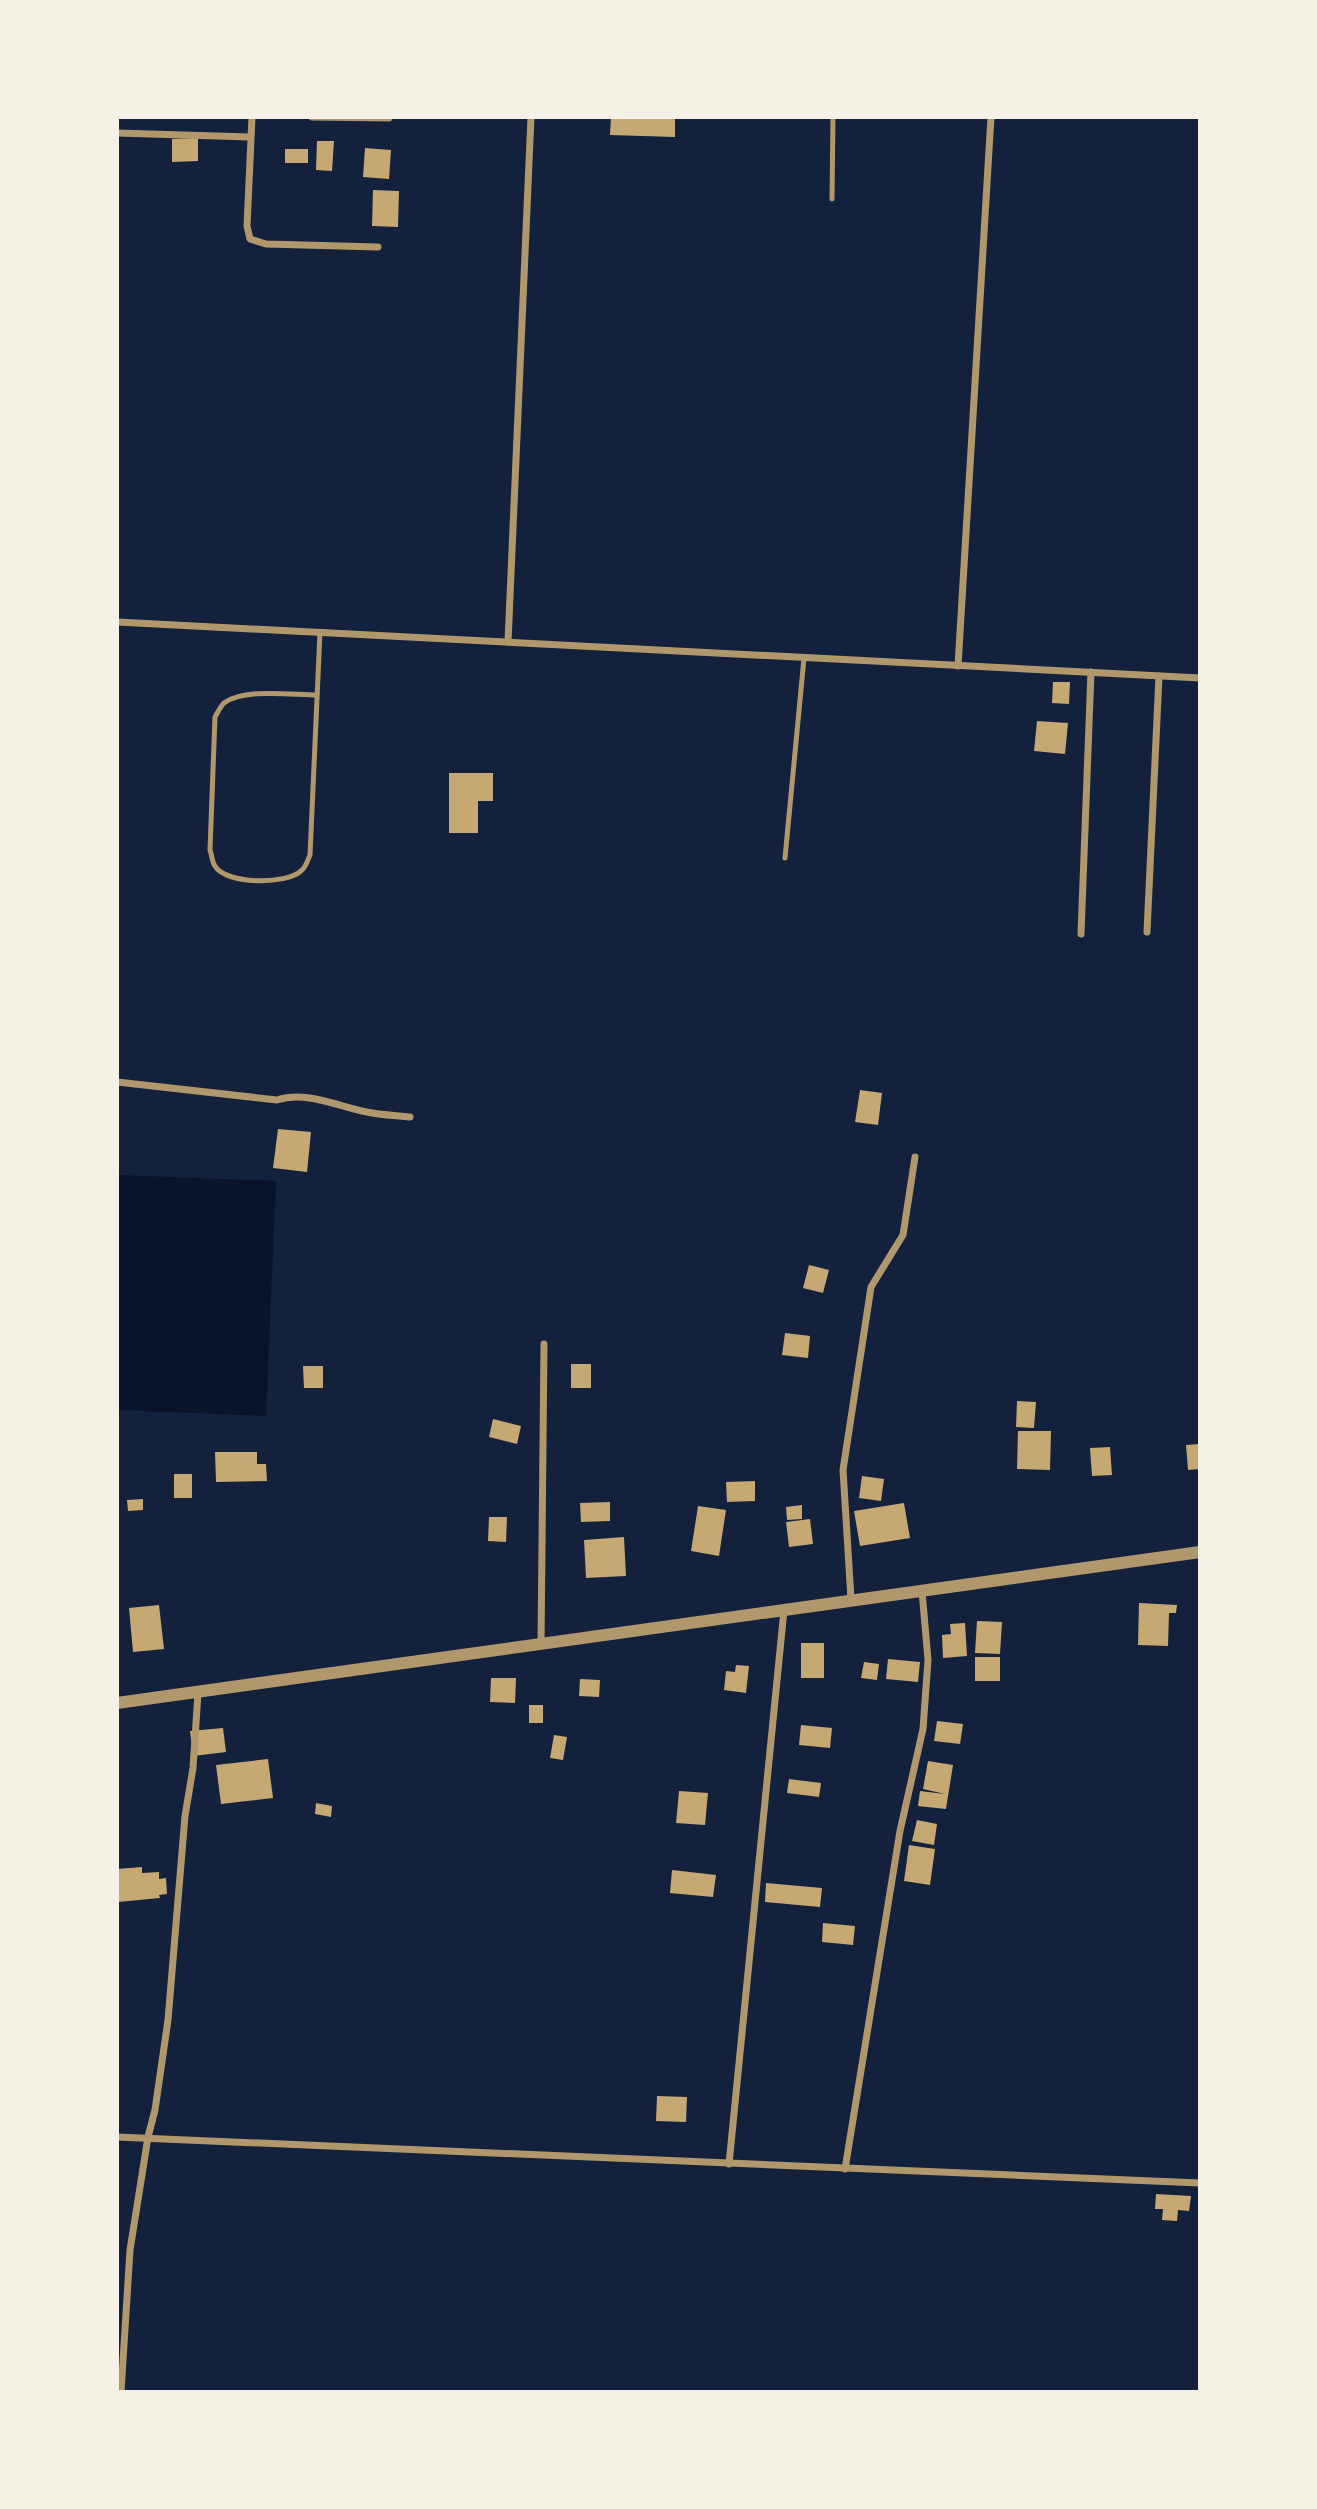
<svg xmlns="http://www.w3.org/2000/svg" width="1317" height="2509" font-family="Raleway,sans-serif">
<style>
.water{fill:#0b132b}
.building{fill:#c6a872}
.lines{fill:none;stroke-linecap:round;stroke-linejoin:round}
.service{stroke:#b1986c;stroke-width:5}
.minor{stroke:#b1986c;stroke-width:7}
.tertiary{stroke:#b1986c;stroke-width:12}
</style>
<rect width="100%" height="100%" fill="#14213d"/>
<!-- water -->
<polygon class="water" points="117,1175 276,1181 266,1416 117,1410"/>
<!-- building -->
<g class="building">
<polygon points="611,117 675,117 675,137 610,135"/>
<polygon points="198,138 198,161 172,162 172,139"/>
<polygon points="317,141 334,141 332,171 316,170"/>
<polygon points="365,148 391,150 389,179 363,177"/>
<rect x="285" y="149" width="23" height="14"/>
<polygon points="373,190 399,191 398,227 372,226"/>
<polygon points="1053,682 1070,682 1069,704 1052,703"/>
<polygon points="1037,721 1068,723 1065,754 1034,751"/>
<polygon points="449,773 493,773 493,801 478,801 478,833 449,833"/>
<polygon points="860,1090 882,1093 878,1125 855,1122"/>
<polygon points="278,1129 311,1132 307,1172 273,1168"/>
<polygon points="809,1265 829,1270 823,1293 803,1288"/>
<polygon points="785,1333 810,1336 808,1358 782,1355"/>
<rect x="571" y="1364" width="20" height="24"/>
<polygon points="303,1366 323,1366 323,1388 304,1388"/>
<polygon points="1017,1401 1036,1402 1034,1428 1016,1427"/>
<polygon points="493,1419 521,1426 517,1444 489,1437"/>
<polygon points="1018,1431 1051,1431 1050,1470 1017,1469"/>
<polygon points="1200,1444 1200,1469 1188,1470 1186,1445"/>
<polygon points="1110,1447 1112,1475 1092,1476 1090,1448"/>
<polygon points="215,1452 257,1452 257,1464 266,1464 267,1481 216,1482"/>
<rect x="174" y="1474" width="18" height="24"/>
<polygon points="862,1476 884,1479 881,1501 859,1498"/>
<polygon points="755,1481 755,1501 727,1502 726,1482"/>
<polygon points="143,1499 143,1510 128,1511 127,1500"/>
<polygon points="610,1502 610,1521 581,1522 580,1503"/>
<polygon points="904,1503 910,1538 860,1546 854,1511"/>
<polygon points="802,1505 802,1519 787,1520 786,1507"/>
<polygon points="698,1506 726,1510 719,1556 691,1551"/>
<polygon points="489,1517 507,1517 506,1542 488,1541"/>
<polygon points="810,1519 813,1544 789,1547 786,1522"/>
<polygon points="624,1537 626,1576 586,1578 584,1540"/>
<polygon points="1139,1603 1177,1605 1176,1613 1169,1613 1168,1646 1138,1645"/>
<polygon points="159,1605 164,1649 133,1652 129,1608"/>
<polygon points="977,1621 1002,1622 1000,1654 975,1653"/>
<polygon points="965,1623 967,1656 943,1658 942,1635 951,1634 950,1624"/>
<rect x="801" y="1643" width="23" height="35"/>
<rect x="975" y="1657" width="25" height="24"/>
<polygon points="888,1659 920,1662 918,1682 886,1679"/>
<polygon points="864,1662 879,1664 877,1680 861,1678"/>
<polygon points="736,1665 749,1666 746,1693 724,1690 726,1671 735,1672"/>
<polygon points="491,1678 516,1678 515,1703 490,1702"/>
<polygon points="580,1679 600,1680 599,1697 579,1696"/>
<rect x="529" y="1705" width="14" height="18"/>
<polygon points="937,1721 963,1724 960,1744 934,1741"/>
<polygon points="801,1725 832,1728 830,1748 799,1745"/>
<polygon points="223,1728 226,1752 193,1756 190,1731"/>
<polygon points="554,1735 567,1737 563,1760 550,1758"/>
<polygon points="268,1759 273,1798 221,1804 216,1765"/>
<polygon points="928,1761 953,1765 946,1809 918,1806 920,1791 945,1794 923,1789"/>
<polygon points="789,1779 821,1783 819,1797 787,1793"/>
<polygon points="679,1791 708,1793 705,1825 676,1823"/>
<polygon points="316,1803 332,1806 331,1817 315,1814"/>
<polygon points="917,1820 937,1824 934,1845 912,1841"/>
<polygon points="909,1845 935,1849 930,1885 904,1881"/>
<polygon points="142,1867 142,1873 159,1872 159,1879 166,1878 167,1894 159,1895 160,1898 118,1902 117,1869"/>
<polygon points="672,1870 716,1875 713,1897 670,1893"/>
<polygon points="766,1883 822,1888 820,1907 765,1902"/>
<polygon points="823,1923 855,1926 853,1945 822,1942"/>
<polygon points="657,2096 687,2097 686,2122 656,2121"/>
<polygon points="1156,2194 1191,2196 1189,2211 1178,2210 1177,2221 1162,2220 1163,2209 1155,2209"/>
</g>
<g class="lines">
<!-- service -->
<g class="service">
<polyline points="832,199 833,117"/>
<path d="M 317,695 C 292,695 244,688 224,703 C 220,707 218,712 215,717 L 210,850 C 212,855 212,862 215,866 C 226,885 288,885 302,870 C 306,867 308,859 310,855 L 320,632"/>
<polyline points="785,858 804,658"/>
</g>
<!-- minor -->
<g class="minor">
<polyline points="252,117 247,226 250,239 266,244 378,247"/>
<polyline points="312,117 389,118"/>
<polyline points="117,133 250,137"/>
<polyline points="117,622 1200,678"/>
<polyline points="508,642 531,117"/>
<polyline points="958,666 991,117"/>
<polyline points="1147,932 1159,676"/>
<polyline points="1081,934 1091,672"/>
<path d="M 117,1082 L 277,1100 C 308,1090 341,1108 372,1113 C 385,1115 398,1116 410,1117"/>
<polyline points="851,1599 843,1470 871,1287 903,1235 915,1157"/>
<polyline points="541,1644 544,1344"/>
<polyline points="117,2137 1200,2183"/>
<polyline points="729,2164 784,1610"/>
<polyline points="845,2169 900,1831 923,1729 928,1660 922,1591"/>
<polyline points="121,2392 130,2250 148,2137 155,2110 168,2020 185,1816 193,1768 198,1693"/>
</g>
<!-- tertiary -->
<polyline class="tertiary" points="117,1703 1200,1552"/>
</g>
<!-- border -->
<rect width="1317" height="2509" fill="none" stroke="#f6f1e7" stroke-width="238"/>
</svg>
